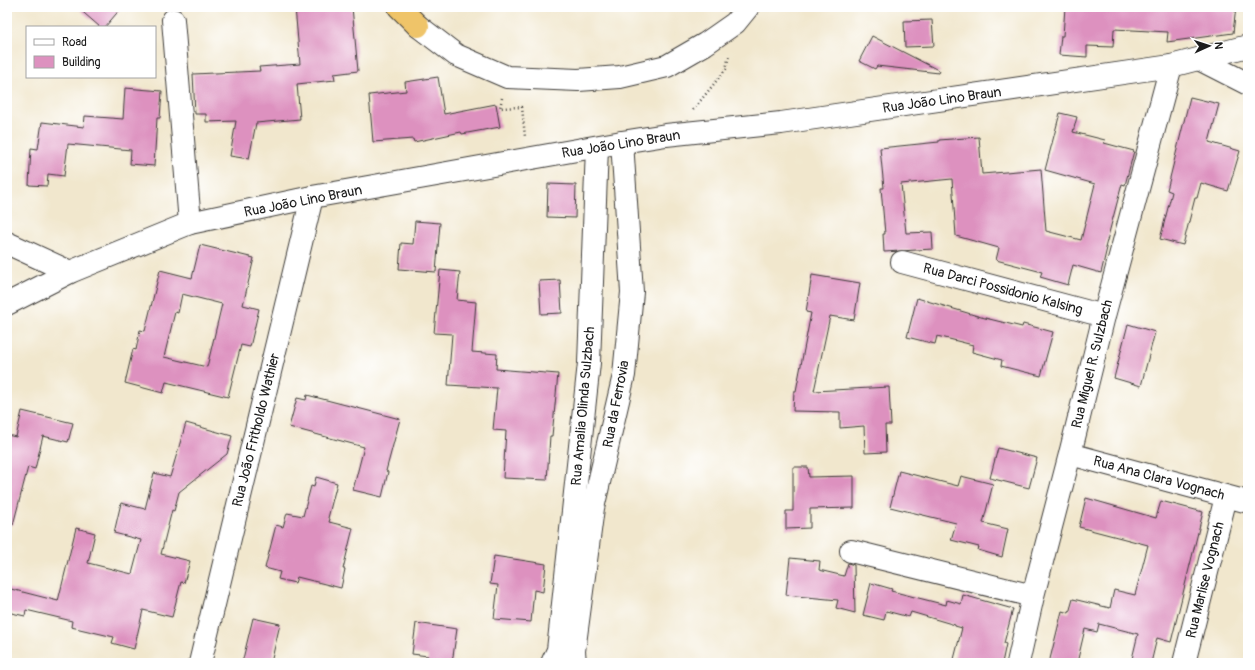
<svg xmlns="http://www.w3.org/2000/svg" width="1255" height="670" font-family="Pangolin,sans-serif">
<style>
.building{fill:#dd91bf;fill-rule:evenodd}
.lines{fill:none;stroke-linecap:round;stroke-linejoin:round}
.minor-casing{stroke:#3c3a37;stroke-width:24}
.highway-casing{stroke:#3c3a37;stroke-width:24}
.path{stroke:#3c3a37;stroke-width:2.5;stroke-dasharray:1 3;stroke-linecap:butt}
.minor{stroke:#fff;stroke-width:22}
.highway{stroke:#efc469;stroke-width:22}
.labels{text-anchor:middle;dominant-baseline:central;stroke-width:3;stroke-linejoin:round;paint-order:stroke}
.street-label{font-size:14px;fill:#1c1c1c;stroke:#fff}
</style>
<rect width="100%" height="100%" fill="#fff"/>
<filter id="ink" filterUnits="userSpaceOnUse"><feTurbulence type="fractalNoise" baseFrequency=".025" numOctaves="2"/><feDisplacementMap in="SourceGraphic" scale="8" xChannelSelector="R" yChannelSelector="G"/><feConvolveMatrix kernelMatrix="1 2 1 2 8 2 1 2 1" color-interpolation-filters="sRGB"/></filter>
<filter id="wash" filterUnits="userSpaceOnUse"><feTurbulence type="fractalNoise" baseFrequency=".012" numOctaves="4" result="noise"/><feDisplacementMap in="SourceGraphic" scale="16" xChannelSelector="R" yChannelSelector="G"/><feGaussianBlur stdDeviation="0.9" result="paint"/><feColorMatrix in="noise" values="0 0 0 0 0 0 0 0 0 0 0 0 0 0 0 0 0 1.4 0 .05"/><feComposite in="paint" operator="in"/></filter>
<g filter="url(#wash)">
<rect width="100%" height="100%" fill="#f1e7cd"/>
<g id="blocks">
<!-- building -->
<g class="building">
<polygon points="77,7 122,7 105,27 100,27"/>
<polygon points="295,7 352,7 358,71 334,74 335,80 297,84 300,119 256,123 249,159 230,156 236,121 206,122 206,114 195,114 193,74 260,71 259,67 300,64"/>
<polygon points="1065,7 1236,7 1233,33 1167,42 1168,32 1114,29 1113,47 1087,46 1087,57 1059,55 1061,36 1063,36"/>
<polygon points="932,20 934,46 905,47 904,21"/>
<polygon points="872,36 940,71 939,73 877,66 875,69 859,61"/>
<polygon points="438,77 444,114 496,104 500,127 462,134 461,132 414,142 413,139 373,142 369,95 406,91 405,82"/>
<polygon points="125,88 162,91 160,118 157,118 154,166 130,164 131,150 68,144 64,176 48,174 47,186 29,185 31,148 38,149 42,122 84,127 85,116 123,119"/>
<polygon points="1190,97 1219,104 1209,142 1240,151 1228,191 1201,183 1197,198 1195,198 1183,245 1160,239 1172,192 1167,190"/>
<polygon points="1060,113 1077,117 1073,132 1105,140 1104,143 1134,151 1125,185 1122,184 1105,248 1107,248 1101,273 1073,265 1068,285 1040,277 1042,272 996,260 999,248 956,236 952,179 901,184 906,233 932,232 933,249 884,252 883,234 885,234 881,188 884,188 880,148 939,142 939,140 979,137 982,174 1041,169 1046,231 1081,240 1095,184 1045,170"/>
<polygon points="548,184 576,185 575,218 547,217"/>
<polygon points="415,221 440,223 436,272 399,269 401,243 413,244"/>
<path d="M 200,245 L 254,258 L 243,305 L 259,309 L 250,347 L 241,345 L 228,397 L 166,382 L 163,393 L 125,383 L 133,349 L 136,350 L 140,330 L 145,331 L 160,270 L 192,278 ZM 182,294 L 222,304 L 207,367 L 164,357 L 175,312 L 178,313 Z"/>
<polygon points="440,270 460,272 457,300 476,302 472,352 497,354 496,369 558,374 552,436 550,436 547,480 503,478 506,431 493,430 497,388 448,385 452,334 434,333"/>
<polygon points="812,275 860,283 854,320 830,316 814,391 889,387 891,425 885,425 886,452 865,453 864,426 840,428 840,412 793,411 794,391 796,391 811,313 806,312"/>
<polygon points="560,280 562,313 541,314 539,281"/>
<polygon points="917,298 981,317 1022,327 1023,324 1053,332 1041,376 1001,366 1002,360 972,352 973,345 937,336 935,344 907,337"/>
<polygon points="1128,324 1155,332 1141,386 1114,378"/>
<polygon points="307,395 400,419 386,471 388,472 382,497 353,490 364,447 289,427 297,398 306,400"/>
<polygon points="22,411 73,423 68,442 43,436 35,469 28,467 13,525 7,524 7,435 16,437"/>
<polygon points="186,423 232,436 227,454 179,492 174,511 172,510 161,554 190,561 184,583 181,582 172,617 143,610 134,649 112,643 114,637 71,627 72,621 26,610 25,616 7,612 7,588 58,601 76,528 95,533 88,563 132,574 141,540 114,533 121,503 145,509 154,473 170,477"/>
<polygon points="998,448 1037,458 1029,488 990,478"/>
<polygon points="793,467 808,467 809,477 854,476 854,508 810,509 810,528 786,529 786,511 793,511"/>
<polygon points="899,471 958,486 961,476 993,484 983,523 1008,529 1002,557 978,550 979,547 951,540 956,523 890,507"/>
<polygon points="316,477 337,483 328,518 330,519 329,522 353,528 343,569 345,569 341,588 297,577 295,583 278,579 280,572 265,568 276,525 283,527 287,513 303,516 311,486 314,487"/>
<polygon points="1086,498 1156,518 1161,501 1203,512 1171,642 1157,638 1151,663 1131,663 1138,634 1099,624 1097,632 1085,629 1077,663 1049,663 1062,611 1069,613 1073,599 1110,608 1114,590 1135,595 1148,545 1079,527"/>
<polygon points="494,556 546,564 543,592 534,590 531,622 494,619 498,585 490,584"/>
<polygon points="790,558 820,561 819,570 844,576 848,563 854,565 855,613 836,608 838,600 786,595"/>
<polygon points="871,583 892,589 891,591 946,605 947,600 961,604 963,595 1013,609 1004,643 1006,644 1002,663 953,663 962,628 955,626 955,625 911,612 909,617 886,611 884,620 863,615"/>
<polygon points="253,618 280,624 271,663 242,663"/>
<polygon points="416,623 457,629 452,663 427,663 428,656 412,654"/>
</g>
</g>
</g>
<g filter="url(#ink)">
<use href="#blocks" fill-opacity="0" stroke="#3c3a37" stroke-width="1"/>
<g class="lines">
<!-- minor casing -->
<g class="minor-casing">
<g id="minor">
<polyline points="173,20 190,223"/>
<polyline points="418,26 456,55 507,77 578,80 620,77 667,66 705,44 735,23 748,7"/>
<polyline points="1199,59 1248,84"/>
<polyline points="7,243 70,272"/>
<polyline points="902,262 1104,316"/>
<polyline points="7,304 70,272 190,223 312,197 622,142 666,135 781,123 1171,66 1248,46"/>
<polyline points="1070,454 1248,502"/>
<polyline points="851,551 1033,596"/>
<polyline points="200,663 312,197"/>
<polyline points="552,663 558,650 589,363 597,147"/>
<polyline points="575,663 574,651 593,508 624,375 632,292 622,142"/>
<polyline points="1018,663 1033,596 1070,454 1104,316 1171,66"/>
<polyline points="1184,663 1226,497"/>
</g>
</g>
<!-- highway casing -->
<g class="highway-casing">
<polyline id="highway" points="399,7 418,26"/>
</g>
<!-- path -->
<g class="path">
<polyline points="502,98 500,108 522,107 525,137"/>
<polyline points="693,110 726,69 729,55"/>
</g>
<!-- minor -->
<use href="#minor" class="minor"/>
<!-- highway -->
<use href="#highway" class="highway"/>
</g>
</g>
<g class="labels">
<!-- street labels -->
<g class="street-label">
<text transform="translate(942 100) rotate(-8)">Rua João Lino Braun</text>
<text transform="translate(621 144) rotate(-9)">Rua João Lino Braun</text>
<text transform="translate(303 201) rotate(-11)">Rua João Lino Braun</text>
<text transform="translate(1003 289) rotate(15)">Rua Darci Possidonio Kalsing</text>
<text transform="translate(1092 364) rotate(-76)">Rua Miguel R. Sulzbach</text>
<text transform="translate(616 404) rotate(-79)">Rua da Ferrovia</text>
<text transform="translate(583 406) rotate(-85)">Rua Amalia Olinda Sulzbach</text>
<text transform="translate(256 430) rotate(-76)">Rua João Fritholdo Wathier</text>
<text transform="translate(1159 478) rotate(15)">Rua Ana Clara Vognach</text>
<text transform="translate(1205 580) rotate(-76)">Rua Marlise Vognach</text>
</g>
</g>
<!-- margin -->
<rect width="1255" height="670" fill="none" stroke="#fff" stroke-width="24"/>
<!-- legend -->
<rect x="26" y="26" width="130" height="52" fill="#ffffff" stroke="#a4a4a4"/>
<rect x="34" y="39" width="20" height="6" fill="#ffffff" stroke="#a4a4a4"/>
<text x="62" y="46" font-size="12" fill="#1c1c1c">Road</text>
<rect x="34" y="56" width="20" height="12" fill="#dd91bf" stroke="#a4a4a4"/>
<text x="62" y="66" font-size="12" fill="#1c1c1c">Building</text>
<!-- north arrow -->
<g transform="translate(1209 46) rotate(87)" stroke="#ffffff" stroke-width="3" paint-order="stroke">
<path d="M0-3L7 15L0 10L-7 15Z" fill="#1c1c1c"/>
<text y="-6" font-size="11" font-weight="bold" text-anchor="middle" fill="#1c1c1c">N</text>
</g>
</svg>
